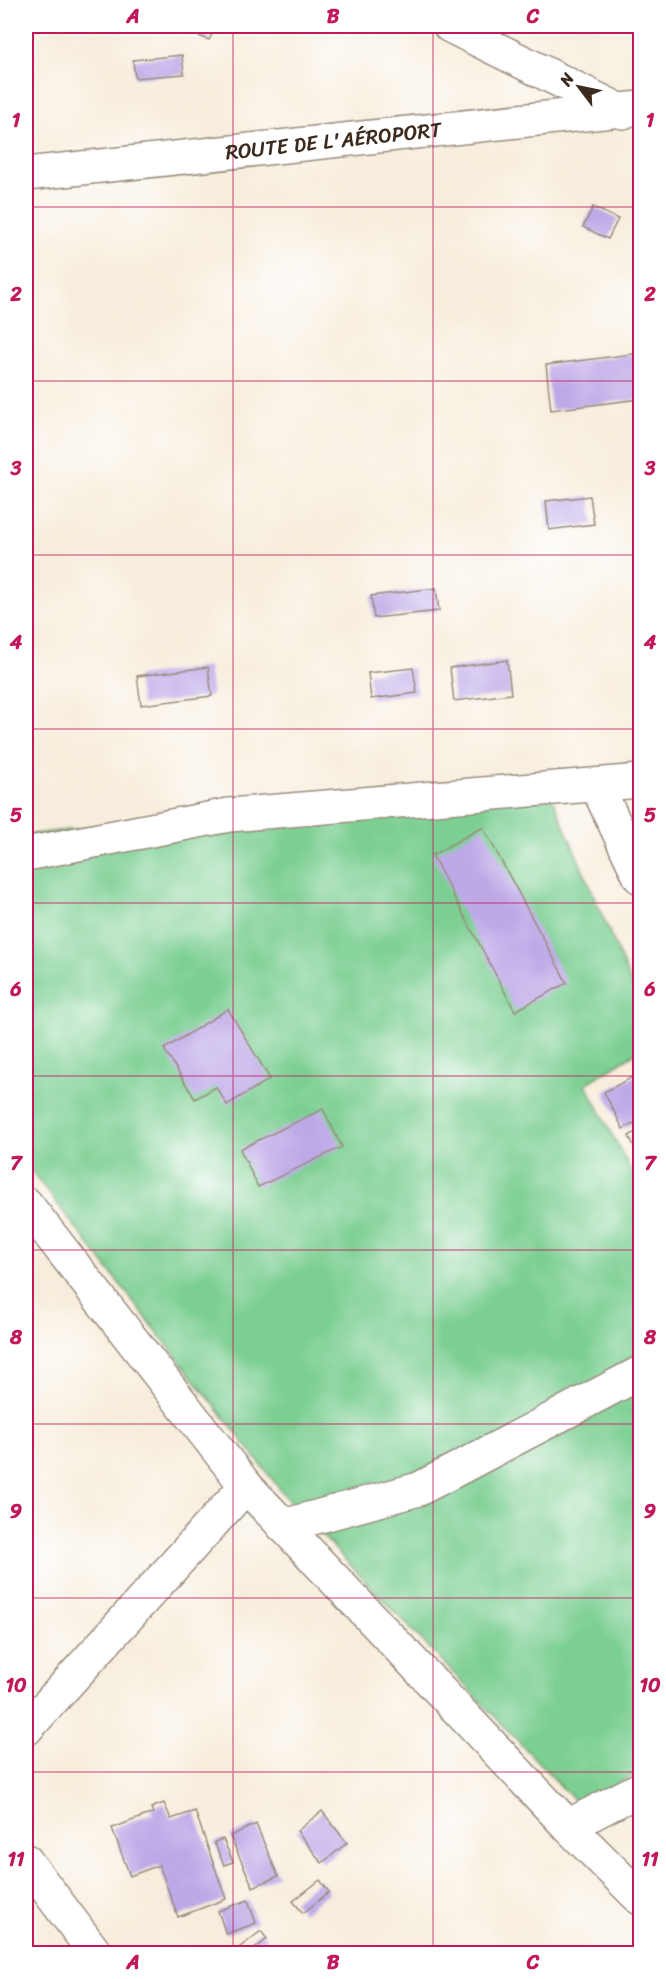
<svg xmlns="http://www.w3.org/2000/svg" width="666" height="1979" font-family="Sriracha,sans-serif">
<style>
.green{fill:#7bcf92;stroke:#5b7c58;stroke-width:1.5}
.building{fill:#bda9e7}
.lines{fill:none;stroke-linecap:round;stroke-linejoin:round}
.minor-casing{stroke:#998c7d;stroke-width:36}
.major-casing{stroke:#998c7d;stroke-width:36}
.minor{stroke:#fff;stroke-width:33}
.major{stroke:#fff;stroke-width:33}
.grid{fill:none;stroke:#c2185b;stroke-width:1.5;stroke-opacity:0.55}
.labels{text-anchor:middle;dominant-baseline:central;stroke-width:4.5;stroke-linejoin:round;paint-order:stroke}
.street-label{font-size:21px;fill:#3b2a1e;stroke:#fff}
.neatline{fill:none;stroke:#c2185b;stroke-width:2}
.grid-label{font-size:20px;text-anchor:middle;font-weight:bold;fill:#c2185b}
</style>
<rect width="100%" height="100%" fill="#fff"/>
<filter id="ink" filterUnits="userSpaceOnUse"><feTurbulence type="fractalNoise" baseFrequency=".0167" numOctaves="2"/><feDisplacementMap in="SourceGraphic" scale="12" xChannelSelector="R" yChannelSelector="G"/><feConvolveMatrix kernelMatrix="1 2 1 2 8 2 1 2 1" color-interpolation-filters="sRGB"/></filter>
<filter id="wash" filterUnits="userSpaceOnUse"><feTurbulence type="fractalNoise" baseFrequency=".008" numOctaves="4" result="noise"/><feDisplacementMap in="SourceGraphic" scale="24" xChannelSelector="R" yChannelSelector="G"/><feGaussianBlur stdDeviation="1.35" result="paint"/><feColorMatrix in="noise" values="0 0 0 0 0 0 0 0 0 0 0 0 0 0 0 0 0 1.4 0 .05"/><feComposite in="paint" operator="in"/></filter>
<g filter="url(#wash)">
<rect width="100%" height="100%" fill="#f7eddc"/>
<!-- green -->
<polygon class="green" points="543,776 640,1004 640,1050 586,1084 640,1188 640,1772 578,1804 290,1502 26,1164 26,835"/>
<g id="blocks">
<!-- building -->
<g class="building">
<polygon points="204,26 216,26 209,40 199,36"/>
<polygon points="182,55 184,74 135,78 133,60"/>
<polygon points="593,207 618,219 608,239 583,227"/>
<polygon points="640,353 640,399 551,410 546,365"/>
<polygon points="590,496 594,524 549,530 546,501"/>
<polygon points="436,588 439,611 374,618 371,596"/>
<polygon points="507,660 511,694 454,701 450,668"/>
<polygon points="208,667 212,696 141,705 137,676"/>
<polygon points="413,668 417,693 371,699 368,673"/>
<polygon points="483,827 567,983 515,1011 432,855"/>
<polygon points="228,1009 270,1079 227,1105 216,1087 195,1099 164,1049"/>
<polygon points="640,1073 640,1120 623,1129 604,1092"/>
<polygon points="323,1109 342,1147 258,1187 240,1149"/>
<polygon points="640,1129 640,1158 629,1136"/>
<polygon points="164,1803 171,1819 195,1811 226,1899 178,1917 159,1865 130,1876 112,1828 153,1813 151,1808"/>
<polygon points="322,1811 347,1843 322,1863 297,1831"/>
<polygon points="256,1824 278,1876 253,1887 230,1836"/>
<polygon points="223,1839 233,1862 224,1865 214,1842"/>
<polygon points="320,1880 329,1892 303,1913 293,1901"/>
<polygon points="248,1900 256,1923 226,1934 218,1911"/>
<polygon points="261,1931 267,1939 248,1954 231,1954"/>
</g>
</g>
</g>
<g filter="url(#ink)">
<use href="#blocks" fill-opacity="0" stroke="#998c7d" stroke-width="1.5"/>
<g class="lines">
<!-- minor casing -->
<g class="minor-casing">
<g id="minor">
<polyline points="450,26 623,112"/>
<polyline points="597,786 640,877"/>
<polyline points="26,854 229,815 640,781"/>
<polyline points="26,1204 246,1486 568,1826 640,1898"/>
<polyline points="283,1526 419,1489 640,1373"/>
<polyline points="26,1729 246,1486"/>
<polyline points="568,1826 640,1789"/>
<polyline points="26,1861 96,1954"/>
</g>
</g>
<!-- major casing -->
<g class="major-casing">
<g id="major">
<path id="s1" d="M 26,174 L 640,108"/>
</g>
</g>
<!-- minor -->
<use href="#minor" class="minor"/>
<!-- major -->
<use href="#major" class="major"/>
</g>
</g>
<!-- grid -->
<path class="grid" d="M 233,26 L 233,1954M 433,26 L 433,1954M 26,207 L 640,207M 26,381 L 640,381M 26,555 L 640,555M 26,729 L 640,729M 26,903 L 640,903M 26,1076 L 640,1076M 26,1250 L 640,1250M 26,1424 L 640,1424M 26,1598 L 640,1598M 26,1772 L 640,1772"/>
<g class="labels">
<!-- street labels -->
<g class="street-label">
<text stroke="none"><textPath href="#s1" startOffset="309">ROUTE DE L'AÉROPORT</textPath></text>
</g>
</g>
<!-- margin -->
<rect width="666" height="1979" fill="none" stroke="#fff" stroke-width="66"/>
<!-- north arrow -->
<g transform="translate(579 87) rotate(302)" stroke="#ffffff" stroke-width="4.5" paint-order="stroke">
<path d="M0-4.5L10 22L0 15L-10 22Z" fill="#3b2a1e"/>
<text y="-9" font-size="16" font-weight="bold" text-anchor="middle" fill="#3b2a1e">N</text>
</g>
<rect x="33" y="33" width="600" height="1913" class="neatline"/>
<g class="grid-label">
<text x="133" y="23">A</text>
<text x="333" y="23">B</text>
<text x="533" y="23">C</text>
<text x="16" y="127">1</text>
<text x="650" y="127">1</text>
<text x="16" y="301">2</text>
<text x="650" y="301">2</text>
<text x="16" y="475">3</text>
<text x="650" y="475">3</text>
<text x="16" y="649">4</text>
<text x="650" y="649">4</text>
<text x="16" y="822">5</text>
<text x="650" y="822">5</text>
<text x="16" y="996">6</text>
<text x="650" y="996">6</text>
<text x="16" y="1170">7</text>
<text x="650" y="1170">7</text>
<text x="16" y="1344">8</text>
<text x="650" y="1344">8</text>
<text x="16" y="1518">9</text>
<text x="650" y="1518">9</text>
<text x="16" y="1692">10</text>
<text x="650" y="1692">10</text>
<text x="16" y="1866">11</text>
<text x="650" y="1866">11</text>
<text x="133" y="1969">A</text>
<text x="333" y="1969">B</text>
<text x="533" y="1969">C</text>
</g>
</svg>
